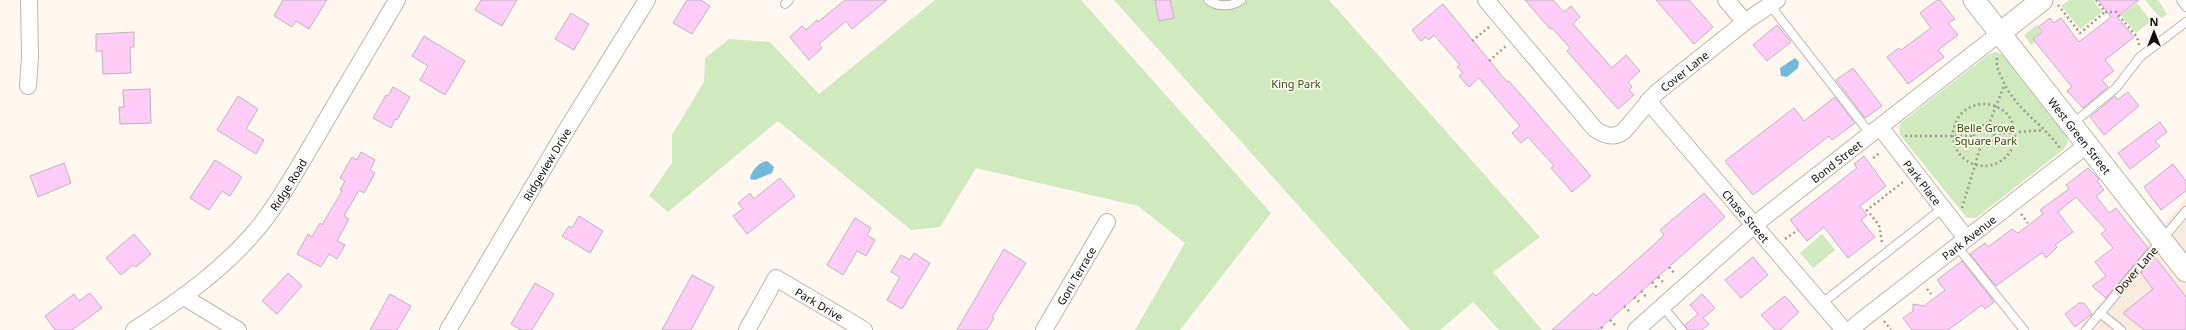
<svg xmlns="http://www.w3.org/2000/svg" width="2186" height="330" font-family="'Noto Sans',sans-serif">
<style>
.built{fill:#f9ebde}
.green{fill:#d0eabe}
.water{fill:#75b9d8}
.building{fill:#ffcbf7;stroke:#beb6bc}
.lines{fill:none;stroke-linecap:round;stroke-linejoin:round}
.service-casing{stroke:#bdb5af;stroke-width:10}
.minor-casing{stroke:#bdb5af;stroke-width:18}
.tertiary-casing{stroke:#bdb5af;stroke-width:23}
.path{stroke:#a19b96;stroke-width:2.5;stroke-dasharray:2 3;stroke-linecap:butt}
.service{stroke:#fff;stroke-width:8}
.minor{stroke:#fff;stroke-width:16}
.tertiary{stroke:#fff;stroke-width:21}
.labels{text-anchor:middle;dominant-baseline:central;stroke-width:3.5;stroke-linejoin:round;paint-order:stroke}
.street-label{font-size:11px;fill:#100e0b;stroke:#fff7f0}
.park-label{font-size:11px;fill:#2e5401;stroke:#fff7f0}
</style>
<rect width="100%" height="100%" fill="#fff7f0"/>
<!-- built -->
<polygon class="built" points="2186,198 2186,330 2078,330 2151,242"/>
<!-- green -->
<g class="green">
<polygon points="935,0 1081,0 1271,213 1180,330 1135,330 1185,243 1138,206 976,168 940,227 911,230 778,121 668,212 649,196 672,163 672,135 704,82 705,58 729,39 770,42 819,94"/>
<polygon points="1114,0 1329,0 1540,237 1493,272 1542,330 1499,330 1473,302 1440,330 1410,330"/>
<polygon points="2069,0 2093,0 2102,12 2080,29 2061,6"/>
<path d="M 2145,0 L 2158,0 L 2167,14 L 2162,18 C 2154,13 2152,7 2145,0 Z"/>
<polygon points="2137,3 2151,21 2136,33 2121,15"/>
<polygon points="2038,24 2037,27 2041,32 2033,39 2035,42 2031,45 2024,35"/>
<polygon points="1996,52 2005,56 2066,134 2068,142 2064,149 1976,218 1967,218 1900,135 1899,128 1901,123 1989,54"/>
<polygon points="1822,234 1835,250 1813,268 1800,253"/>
</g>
<!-- water -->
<g class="water">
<polygon points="1795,58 1799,62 1798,68 1787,77 1781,76 1780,68"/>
<path d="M 767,161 L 774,167 L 772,173 L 755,180 L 750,179 C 751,171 759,162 767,161 Z"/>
</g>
<!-- building -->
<g class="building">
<polygon points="283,0 327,0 309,29 296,21 292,27 274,16"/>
<polygon points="481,0 517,0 502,26 475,10"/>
<polygon points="687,0 701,0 710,6 692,34 673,23"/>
<polygon points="845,0 887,0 852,29 846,21 819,44 822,48 809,60 790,37 802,26 806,30 817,20 818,22"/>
<polygon points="1155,0 1170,0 1174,18 1159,21"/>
<polygon points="1525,0 1553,0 1564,12 1571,6 1580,17 1573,24 1612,68 1626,55 1640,71 1628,82 1632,87 1629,90 1634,95 1618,109 1567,51 1570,48 1552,28 1550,29"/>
<polygon points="1656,0 1689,0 1713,27 1694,44"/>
<polygon points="1937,0 1940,0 1955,19 1948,23 1958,35 1938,50 1944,57 1908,84 1887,57 1899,48 1901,50 1931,28 1920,13"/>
<polygon points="2098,0 2139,0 2117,17 2134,37 2105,60 2114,71 2102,80 2108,87 2083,108 2067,91 2072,87 2033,39 2042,32 2038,27 2050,18 2054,23 2061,18 2079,42 2111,17"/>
<polygon points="1443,4 1507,82 1509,81 1591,176 1572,192 1551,168 1554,166 1528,137 1521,143 1512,133 1520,126 1479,78 1469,87 1459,76 1463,73 1457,67 1460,65 1434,35 1429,40 1426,37 1421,41 1412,30"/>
<polygon points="571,13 589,24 574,50 555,39"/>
<polygon points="1777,25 1791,42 1767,61 1753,45"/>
<polygon points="134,32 134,47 130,47 131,73 103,74 102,51 96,51 96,34"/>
<polygon points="424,36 465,61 445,95 420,80 428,66 412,56"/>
<polygon points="1853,68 1882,106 1865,118 1836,80"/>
<polygon points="393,87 410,97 397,120 395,119 391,128 373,118 386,95 388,96"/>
<polygon points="150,89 151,123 120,124 119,107 124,107 123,90"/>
<polygon points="2128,92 2139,106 2104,135 2090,117 2115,96 2117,100"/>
<polygon points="238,96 258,109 246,129 264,140 256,154 217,130"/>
<polygon points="1835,97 1855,123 1832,140 1829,136 1753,195 1725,161 1794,108 1804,121"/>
<polygon points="2160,122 2167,132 2155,141 2160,146 2130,169 2118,153"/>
<polygon points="361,152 375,160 370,170 375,173 364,193 359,190 344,216 349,219 337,241 345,245 337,259 329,254 321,267 297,254 308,234 312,237 320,223 322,225 342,191 340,190 345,181 340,178 352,157 357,160"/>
<polygon points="1864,156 1886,186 1860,206 1867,215 1861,220 1875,237 1848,258 1824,227 1807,241 1790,220 1857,168 1854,164"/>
<polygon points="215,160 242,177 230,196 222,191 209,210 190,198"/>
<polygon points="64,163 71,183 38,197 30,176"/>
<polygon points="2173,164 2186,181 2186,191 2161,210 2144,187"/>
<polygon points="2088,168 2099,179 2097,181 2104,190 2096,196 2109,213 2116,208 2148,248 2106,298 2092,286 2106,276 2095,262 2113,248 2101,234 2106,230 2076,197 2058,212 2073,232 2055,245 2057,247 2046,258 2043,253 2040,254 1996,286 1970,254 1985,243 1988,247 2012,229 2018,233 2043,214 2040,210 2069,189 2066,185"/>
<polygon points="780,178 795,196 747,234 733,216 743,209 738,203 750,193 754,199"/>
<polygon points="1704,193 1725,217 1598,330 1552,330 1593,293 1596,296 1647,251 1664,235 1660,230"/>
<polygon points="579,216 603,231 590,253 562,236 569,226 572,228"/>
<polygon points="855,218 871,228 867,235 875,240 866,256 857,251 843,275 827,265"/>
<polygon points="134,234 151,254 136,267 133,265 121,275 106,258"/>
<polygon points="1004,249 1026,263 992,317 994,318 987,330 957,330"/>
<polygon points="914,253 930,263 902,309 887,300 900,277 891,272 901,255 910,260"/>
<polygon points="1753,257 1768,275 1741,298 1725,280"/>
<polygon points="2155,257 2186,297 2186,330 2144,330 2123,313 2153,289 2141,273"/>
<polygon points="1962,261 1994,302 1985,309 1982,305 1948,330 1912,330 1903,318 1913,311 1913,304 1924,306 1945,290 1937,280"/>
<polygon points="288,273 302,286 277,314 262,301"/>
<polygon points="692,275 714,287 691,330 662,330"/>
<polygon points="535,283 554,294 532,330 521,330 511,324"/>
<polygon points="90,293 102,308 72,330 55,330 45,316 74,294 79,301"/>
<polygon points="390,294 411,306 397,330 370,330"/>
<polygon points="1702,294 1715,308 1703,318 1709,324 1702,330 1687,330 1685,325 1698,314 1690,305"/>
<polygon points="1785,296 1799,312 1780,330 1775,330 1761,315"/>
<polygon points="2079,303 2084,303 2092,314 2075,327 2065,314"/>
</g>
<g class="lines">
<!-- service casing -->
<g class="service-casing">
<g id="service">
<path d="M 1208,0 C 1217,7 1232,7 1241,0"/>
<polyline points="2181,0 2186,7"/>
<polyline points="785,4 789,0"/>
<polyline points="1770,5 1871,135"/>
<polyline points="2072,124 2116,88 2140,57 2186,22"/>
<polyline points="1956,245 2024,330"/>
<polyline points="1821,304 1943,208"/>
<polyline points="1663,307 1682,330"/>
<polyline points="2100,313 2121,330"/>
<polyline points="2086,330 2186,211"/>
</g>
</g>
<!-- minor casing -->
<g class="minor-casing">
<g id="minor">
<path id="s1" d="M 1486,0 L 1595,129 C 1605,136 1614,139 1624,131 L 1656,93 L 1745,22 L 1777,0"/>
<polyline points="1726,0 1745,22"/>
<polyline points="28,86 30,57 29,0"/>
<path id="s2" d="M 1648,101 L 1844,330"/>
<path id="s3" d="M 1880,127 L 1966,238"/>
<polyline points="184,297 238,330"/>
<path id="s4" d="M 134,330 C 180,300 223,270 258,228 C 281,200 298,167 317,136 C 343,90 371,45 397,0"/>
<path id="s5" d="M 448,330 L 567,129 L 647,0"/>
<path id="s6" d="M 747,330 L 776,278 L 864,330"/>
<path id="s7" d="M 1044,330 L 1107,222"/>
<path id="s8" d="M 1636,330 L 1754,225 L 2000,33"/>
<path id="s9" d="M 1851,330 L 1858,323 L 2087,145"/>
</g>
</g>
<!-- tertiary casing -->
<g class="tertiary-casing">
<g id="tertiary">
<path id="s10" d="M 1974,0 L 2186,271"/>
<polyline points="2000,33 2042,0"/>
</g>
</g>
<!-- path -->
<g class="path">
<polyline points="2096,0 2105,12 2116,12 2137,37 2139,45"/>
<polyline points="2058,5 2080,33 2105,12"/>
<polyline points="1472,41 1489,27"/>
<path d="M 1997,58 C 1996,65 1998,70 2001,76 C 2015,111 2040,120 2060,148"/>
<polyline points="1489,61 1506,46"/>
<circle cx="1984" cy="135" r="31"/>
<circle cx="1984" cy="135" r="10"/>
<polyline points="1988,126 2004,86"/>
<polyline points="1994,134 2044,130"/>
<polyline points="1905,136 1974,136"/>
<polyline points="1873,158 1881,152"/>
<polyline points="1962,208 1981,145"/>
<polyline points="2021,214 2028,223"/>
<polyline points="1785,239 1798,230"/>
<polyline points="1882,242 1879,225 1867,210 1903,182"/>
<polyline points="1669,267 1675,274"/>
<polyline points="1658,277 1664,283"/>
<polyline points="1652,282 1658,289"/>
<polyline points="1927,289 1931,294"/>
<polyline points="1641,291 1647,298"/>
<polyline points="1634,297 1641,304"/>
<polyline points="1624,306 1631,313"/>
<polyline points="1610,320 1616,326"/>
<polyline points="1884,321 1891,330"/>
<polyline points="1601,327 1604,330"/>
</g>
<!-- service -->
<use href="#service" class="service"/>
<!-- minor -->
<use href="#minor" class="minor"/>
<!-- tertiary -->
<use href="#tertiary" class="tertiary"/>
</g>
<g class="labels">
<!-- street labels -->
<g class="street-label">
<text stroke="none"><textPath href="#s1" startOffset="286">Cover Lane</textPath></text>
<text stroke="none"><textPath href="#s10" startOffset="172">West Green Street</textPath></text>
<text stroke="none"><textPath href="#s8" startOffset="262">Bond Street</textPath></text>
<text stroke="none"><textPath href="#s5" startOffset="193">Ridgeview Drive</textPath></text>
<text stroke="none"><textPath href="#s3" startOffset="70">Park Place</textPath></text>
<text stroke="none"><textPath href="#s4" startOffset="214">Ridge Road</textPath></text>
<text stroke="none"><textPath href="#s2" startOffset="151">Chase Street</textPath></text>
<text stroke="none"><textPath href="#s9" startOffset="150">Park Avenue</textPath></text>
<text transform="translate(2136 270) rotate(-49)">Dover Lane</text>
<text stroke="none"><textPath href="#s7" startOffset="63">Goni Terrace</textPath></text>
<text stroke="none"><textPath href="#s6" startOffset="110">Park Drive</textPath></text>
</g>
<!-- park labels -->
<g class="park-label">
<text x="1296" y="83">King Park</text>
<text x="1986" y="127">Belle Grove<tspan x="1986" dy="13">Square Park</tspan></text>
</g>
</g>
<!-- north arrow -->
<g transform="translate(2154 32)" stroke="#fff7f0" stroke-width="3" paint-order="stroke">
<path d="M0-3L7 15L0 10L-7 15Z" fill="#100e0b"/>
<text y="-6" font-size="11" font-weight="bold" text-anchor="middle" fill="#100e0b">N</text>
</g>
</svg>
